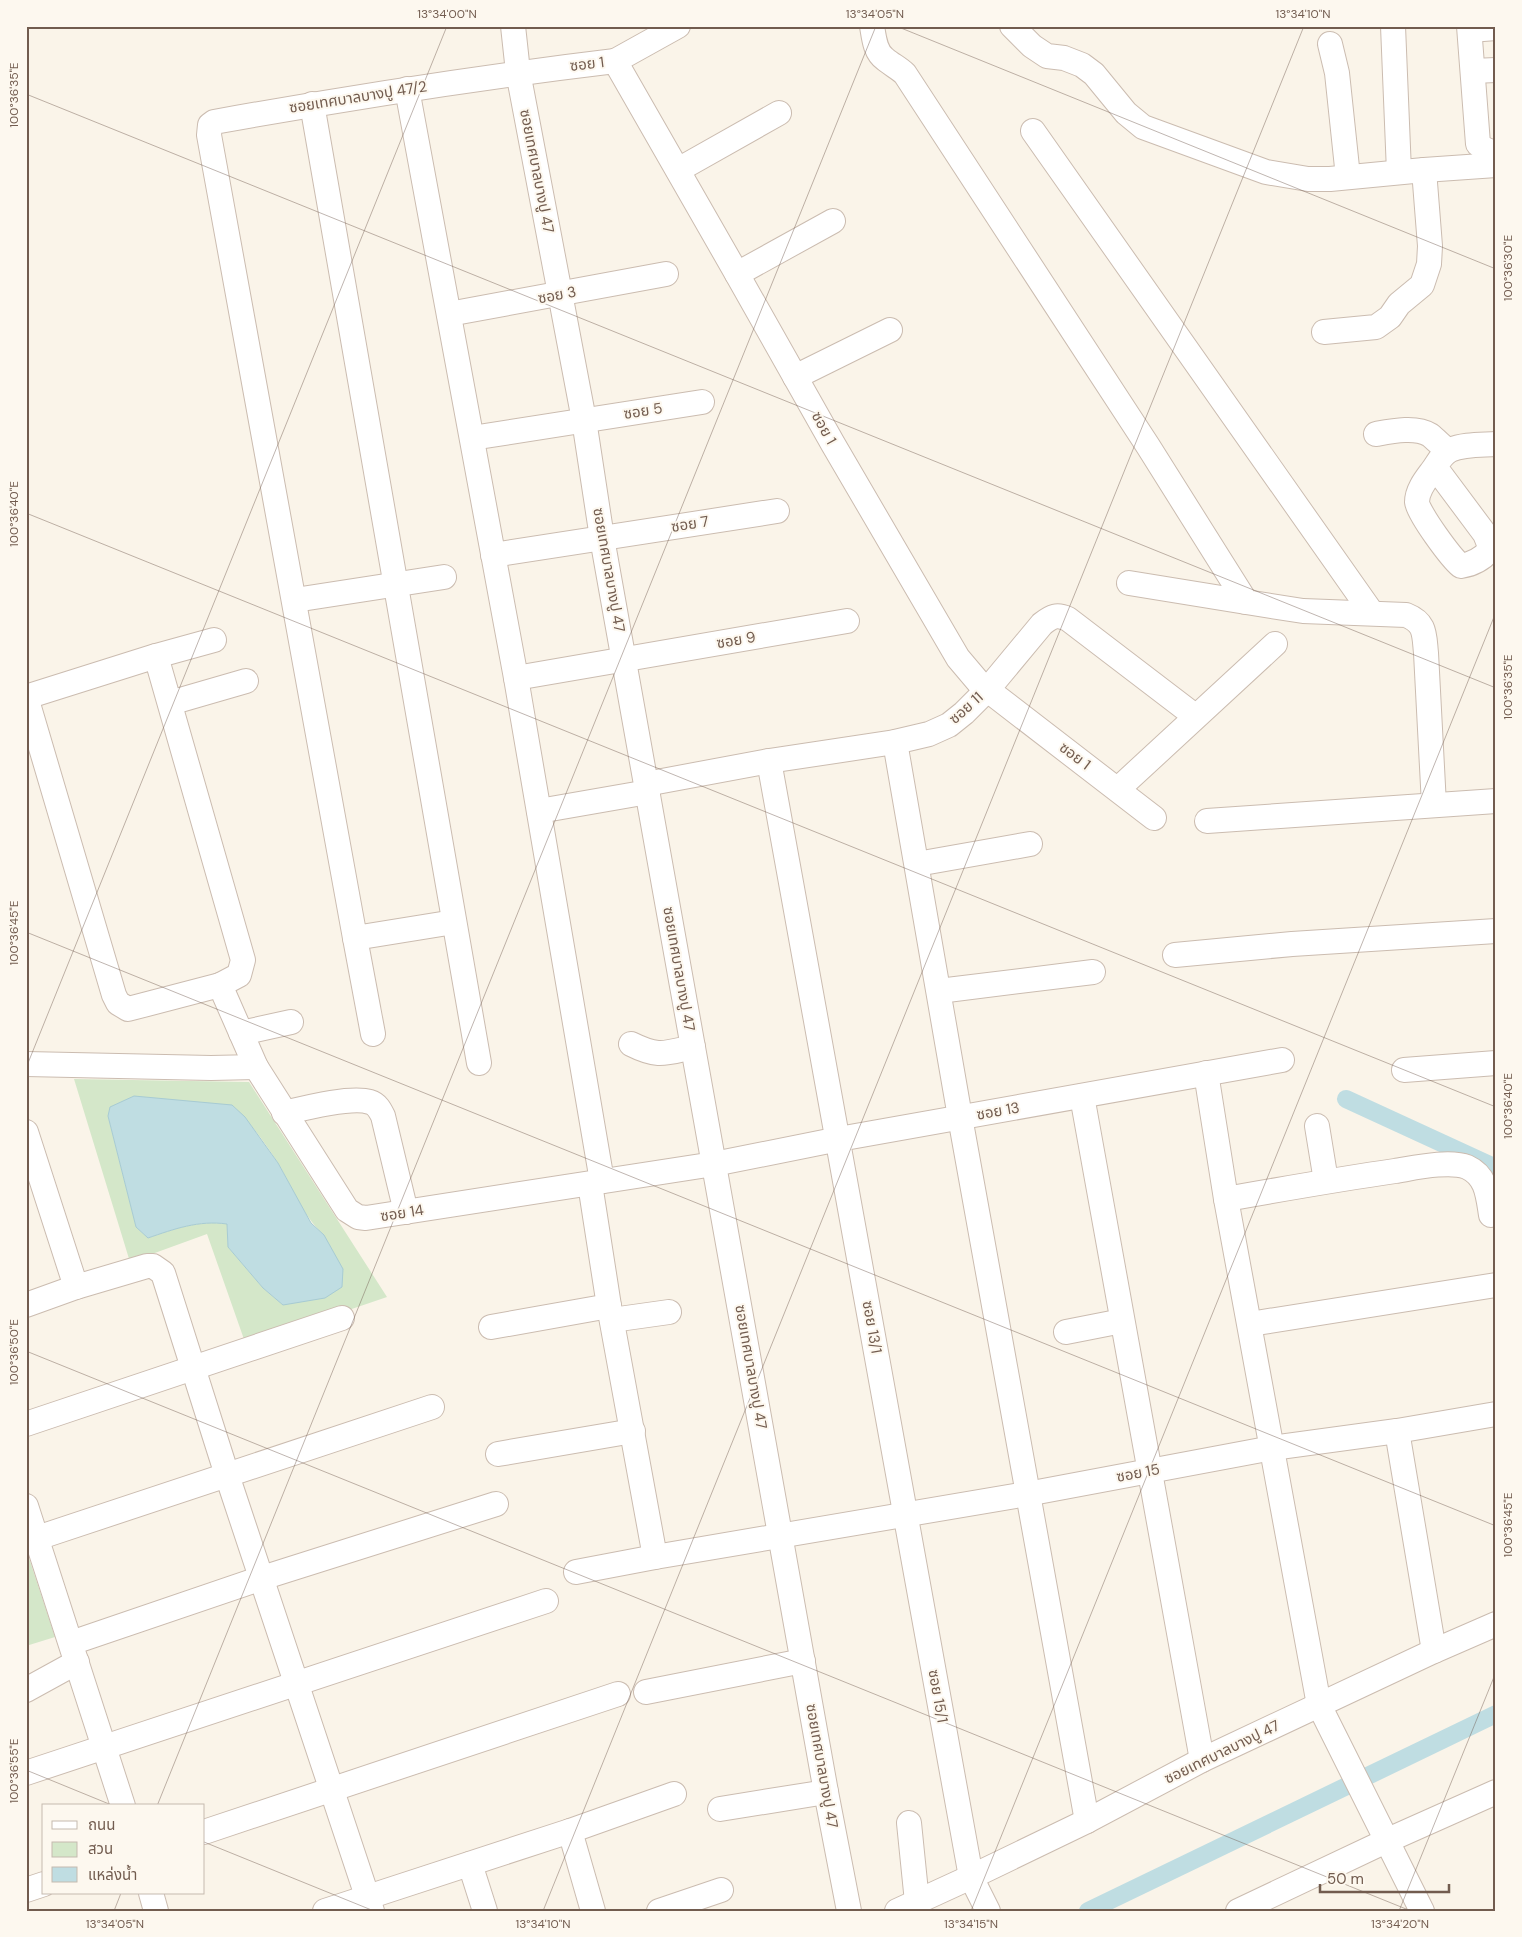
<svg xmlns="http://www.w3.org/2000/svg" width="1522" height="1937" font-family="'DM Sans','Noto Sans Thai',sans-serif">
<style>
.green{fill:#d4e7c9;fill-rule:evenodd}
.water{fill:#bfdde2;stroke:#a7cbd3}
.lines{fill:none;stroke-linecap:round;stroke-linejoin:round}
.canal{stroke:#bfdde2;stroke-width:18}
.minor-casing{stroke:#cbbcb0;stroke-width:26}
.minor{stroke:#fff;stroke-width:24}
.ticks{fill:none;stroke:#725c4f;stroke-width:1;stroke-opacity:0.45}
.labels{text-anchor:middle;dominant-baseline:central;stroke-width:4;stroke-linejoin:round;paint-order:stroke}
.street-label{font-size:15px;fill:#725c4f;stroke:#fdf8ef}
.neatline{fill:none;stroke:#725c4f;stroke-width:2}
.ticks-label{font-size:12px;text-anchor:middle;fill:#725c4f}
</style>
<rect width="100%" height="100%" fill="#faf4e9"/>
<!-- green -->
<g class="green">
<path d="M 74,1079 L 249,1082 L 387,1297 L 246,1345 L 207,1234 L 130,1262 ZM 232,1105 C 250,1122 265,1143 278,1163 C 293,1188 302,1215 324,1235 L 283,1305 L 263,1288 L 228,1247 L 227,1224 C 199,1220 174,1229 148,1238 L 136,1227 L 108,1116 L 111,1107 Z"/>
<polygon points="26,1549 55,1637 26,1646"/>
</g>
<!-- water -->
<path class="water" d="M 134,1096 L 232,1105 L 245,1117 L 278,1163 L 311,1223 L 324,1235 L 343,1269 L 342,1287 L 325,1298 L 283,1305 L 263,1288 L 228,1247 L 227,1224 C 199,1220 174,1229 148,1238 L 136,1227 L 108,1116 L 110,1107 Z"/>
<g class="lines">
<!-- canal -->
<g class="canal">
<polyline points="1346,1099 1496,1168"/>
<polyline points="1088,1911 1496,1714"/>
</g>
<!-- minor casing -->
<g class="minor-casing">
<g id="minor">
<polyline points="513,26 518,72 584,420 602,538 826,1792 849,1911"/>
<path d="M 872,26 C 874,38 875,52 885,59 C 892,65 899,68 905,74 L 1148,446 L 1246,602 L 1303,611 L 1406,615 C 1426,623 1424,634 1426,653 L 1434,805"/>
<polyline points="1012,26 1032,46 1047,56 1064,58 1082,65 1094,74 1126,113 1143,127 1266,172 1308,179 1330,179 1424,170 1496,165"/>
<polyline points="1393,26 1399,172"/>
<path d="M 1469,26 L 1478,144 C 1483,149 1488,152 1496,152"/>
<polyline points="1470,30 1496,28"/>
<polyline points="1330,44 1337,73 1348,177"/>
<polyline points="615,61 678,26"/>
<polyline points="1473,71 1496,70"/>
<polyline points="407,89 516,678 602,1181"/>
<polyline points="312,104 479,1063"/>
<polyline points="1033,131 1372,613"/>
<polyline points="678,170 779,113"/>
<polyline points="737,274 833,221"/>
<polyline points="449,314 666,274"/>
<polyline points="1324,332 1376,327 1390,317 1399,304 1422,285 1429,264 1430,246 1424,170"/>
<polyline points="795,377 890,330"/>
<path d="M 1376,434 C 1392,431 1416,426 1430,435 C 1436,440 1442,446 1448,451"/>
<polyline points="472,438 702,402"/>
<path d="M 1435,467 L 1485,534 L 1489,544 L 1489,551 C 1481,560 1473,564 1461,566 C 1451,558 1418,513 1417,502 C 1417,490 1426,479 1432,471 C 1438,463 1441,455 1450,450 C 1464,444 1481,445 1496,444"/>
<polyline points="493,555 777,511"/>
<polyline points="1129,583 1246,602"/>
<polyline points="295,600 444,577"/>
<polygon points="156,656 243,960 239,975 220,985 128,1009 118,1003 114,995 26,697"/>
<polyline points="156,656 214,640"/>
<polyline points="516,678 847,621"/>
<polyline points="170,703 246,681"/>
<polyline points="895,742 960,1117 1087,1821"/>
<polyline points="769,761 971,1877 988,1911"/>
<path d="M 646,784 L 769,761 L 895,742 L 929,734 L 949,725 L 964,713 L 988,689 L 1042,624 C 1052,616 1057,614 1068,619 L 1195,716"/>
<polyline points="1118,789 1275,644"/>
<polyline points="539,811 648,792"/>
<polyline points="1207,821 1496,801"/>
<polyline points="917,864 1030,844"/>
<path d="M 454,922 L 355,938 L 209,135 L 210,125 L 214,122 C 347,98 481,77 615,61 L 737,274 L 833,444 L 958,658 L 980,684 L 1154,818"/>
<polyline points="355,938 373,1034"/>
<polyline points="1175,955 1292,944 1496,931"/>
<polyline points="220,985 256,1067 347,1210 358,1217 366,1218 714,1164 839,1139 1282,1060"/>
<polyline points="939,991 1093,972"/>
<polyline points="241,1033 291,1022"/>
<path d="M 631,1044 C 659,1058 665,1053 693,1047"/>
<polyline points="26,1064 211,1068 256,1067"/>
<polyline points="1404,1070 1496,1063"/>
<polyline points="1206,1073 1226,1199 1319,1705 1422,1911"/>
<polyline points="1082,1096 1202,1760"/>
<path d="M 284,1113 C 305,1108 351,1096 370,1102 C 377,1104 380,1110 383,1116 L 406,1212"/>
<polyline points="1317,1126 1326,1181"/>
<polyline points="26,1132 76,1287"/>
<polyline points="590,1184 609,1306 655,1557 1027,1494 1272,1448 1397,1431 1496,1414"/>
<path d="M 1226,1199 C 1283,1189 1339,1179 1395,1171 C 1414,1168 1449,1160 1467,1167 C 1487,1176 1488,1196 1491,1215"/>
<polyline points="26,1305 76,1287 147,1266 153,1266 163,1273 227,1475 372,1911"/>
<polyline points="612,1320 669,1312"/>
<polyline points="1250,1324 1496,1285"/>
<polyline points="491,1327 609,1306"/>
<polyline points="1066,1332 1122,1321"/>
<polyline points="26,1424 342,1318"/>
<polyline points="1397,1431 1434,1651"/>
<polyline points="498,1454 633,1431"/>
<polyline points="26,1506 123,1806"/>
<polyline points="37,1538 432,1407"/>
<polyline points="576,1572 655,1557"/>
<polyline points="71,1643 262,1578 496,1504"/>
<polyline points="26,1690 77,1662"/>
<polyline points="646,1692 803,1661"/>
<polyline points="26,1773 546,1601"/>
<polyline points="720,1809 826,1792"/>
<polyline points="909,1823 917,1902"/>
<polyline points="570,1831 593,1911"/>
<polyline points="204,1832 618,1694"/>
<polyline points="470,1864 485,1911"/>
<polyline points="26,1890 44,1884"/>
<polyline points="151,1893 156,1911"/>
<polyline points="325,1911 570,1831 674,1794"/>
<polyline points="659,1911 721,1890"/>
<polyline points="897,1911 971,1877 1087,1821 1202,1760 1434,1651 1496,1624"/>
<polyline points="1238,1911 1386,1841 1496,1792"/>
</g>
</g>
<!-- minor -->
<use href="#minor" class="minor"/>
</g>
<!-- ticks -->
<path class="ticks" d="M 896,26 L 1496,269M 26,94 L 1496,688M 26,513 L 1496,1107M 26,932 L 1496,1526M 26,1068 L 447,26M 26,1351 L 1411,1911M 26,1770 L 114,1806M 157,1806 L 876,26M 204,1842 L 374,1911M 114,1911 L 121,1893M 543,1911 L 1304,26M 971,1911 L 1496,612M 1399,1911 L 1496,1672"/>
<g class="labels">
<!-- street labels -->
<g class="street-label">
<text transform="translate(587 64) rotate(-7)">ซอย 1</text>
<text transform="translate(358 97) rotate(-9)">ซอยเทศบาลบางปู 47/2</text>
<text transform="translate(537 171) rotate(79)">ซอยเทศบาลบางปู 47</text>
<text transform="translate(557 295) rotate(-11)">ซอย 3</text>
<text transform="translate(643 411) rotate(-9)">ซอย 5</text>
<text transform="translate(824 428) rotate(61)">ซอย 1</text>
<text transform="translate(690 524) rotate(-9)">ซอย 7</text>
<text transform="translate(609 570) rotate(80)">ซอยเทศบาลบางปู 47</text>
<text transform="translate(736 640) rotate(-10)">ซอย 9</text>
<text transform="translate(966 708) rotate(-42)">ซอย 11</text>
<text transform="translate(1075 756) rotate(37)">ซอย 1</text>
<text transform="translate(679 969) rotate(80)">ซอยเทศบาลบางปู 47</text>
<text transform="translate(998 1111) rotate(-10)">ซอย 13</text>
<text transform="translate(402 1213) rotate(-9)">ซอย 14</text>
<text transform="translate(872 1327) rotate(80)">ซอย 13/1</text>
<text transform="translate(751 1367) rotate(80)">ซอยเทศบาลบางปู 47</text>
<text transform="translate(1138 1473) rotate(-11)">ซอย 15</text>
<text transform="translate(938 1696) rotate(80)">ซอย 15/1</text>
<text transform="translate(1222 1752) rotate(-26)">ซอยเทศบาลบางปู 47</text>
<text transform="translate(822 1766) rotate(80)">ซอยเทศบาลบางปู 47</text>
</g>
</g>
<!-- border -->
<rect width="1522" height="1937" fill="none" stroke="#fdf8ef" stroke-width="55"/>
<!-- legend -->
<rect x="42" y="1804" width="162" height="90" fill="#fdf8ef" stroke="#c5baaf"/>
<rect x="52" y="1821" width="25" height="8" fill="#ffffff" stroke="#c5baaf"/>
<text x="88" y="1830" font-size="15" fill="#725c4f">ถนน</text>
<rect x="52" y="1842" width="25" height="15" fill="#d4e7c9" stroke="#c5baaf"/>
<text x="88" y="1854" font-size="15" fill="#725c4f">สวน</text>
<rect x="52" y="1867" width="25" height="15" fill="#bfdde2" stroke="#c5baaf"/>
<text x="88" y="1880" font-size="15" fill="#725c4f">แหล่งน้ำ</text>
<!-- scale -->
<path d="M1320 1884v8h129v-8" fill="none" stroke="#725c4f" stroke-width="2.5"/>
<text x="1327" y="1884" font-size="15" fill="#725c4f" stroke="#fdf8ef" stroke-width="4" paint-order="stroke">50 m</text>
<rect x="28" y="28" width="1466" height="1882" class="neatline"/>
<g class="ticks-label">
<text x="447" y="18">13°34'00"N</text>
<text x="875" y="18">13°34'05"N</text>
<text x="1303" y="18">13°34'10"N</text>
<text transform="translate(14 95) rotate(-90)" y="4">100°36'35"E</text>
<text transform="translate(1508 268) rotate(-90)" y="4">100°36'30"E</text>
<text transform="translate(14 514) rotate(-90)" y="4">100°36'40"E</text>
<text transform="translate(1508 687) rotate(-90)" y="4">100°36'35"E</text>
<text transform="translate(14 933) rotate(-90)" y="4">100°36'45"E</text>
<text transform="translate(1508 1106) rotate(-90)" y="4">100°36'40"E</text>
<text transform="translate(14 1352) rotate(-90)" y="4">100°36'50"E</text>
<text transform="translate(1508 1525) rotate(-90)" y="4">100°36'45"E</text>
<text transform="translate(14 1771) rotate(-90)" y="4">100°36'55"E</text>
<text x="115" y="1928">13°34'05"N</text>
<text x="543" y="1928">13°34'10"N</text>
<text x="971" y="1928">13°34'15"N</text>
<text x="1400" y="1928">13°34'20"N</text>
</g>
</svg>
